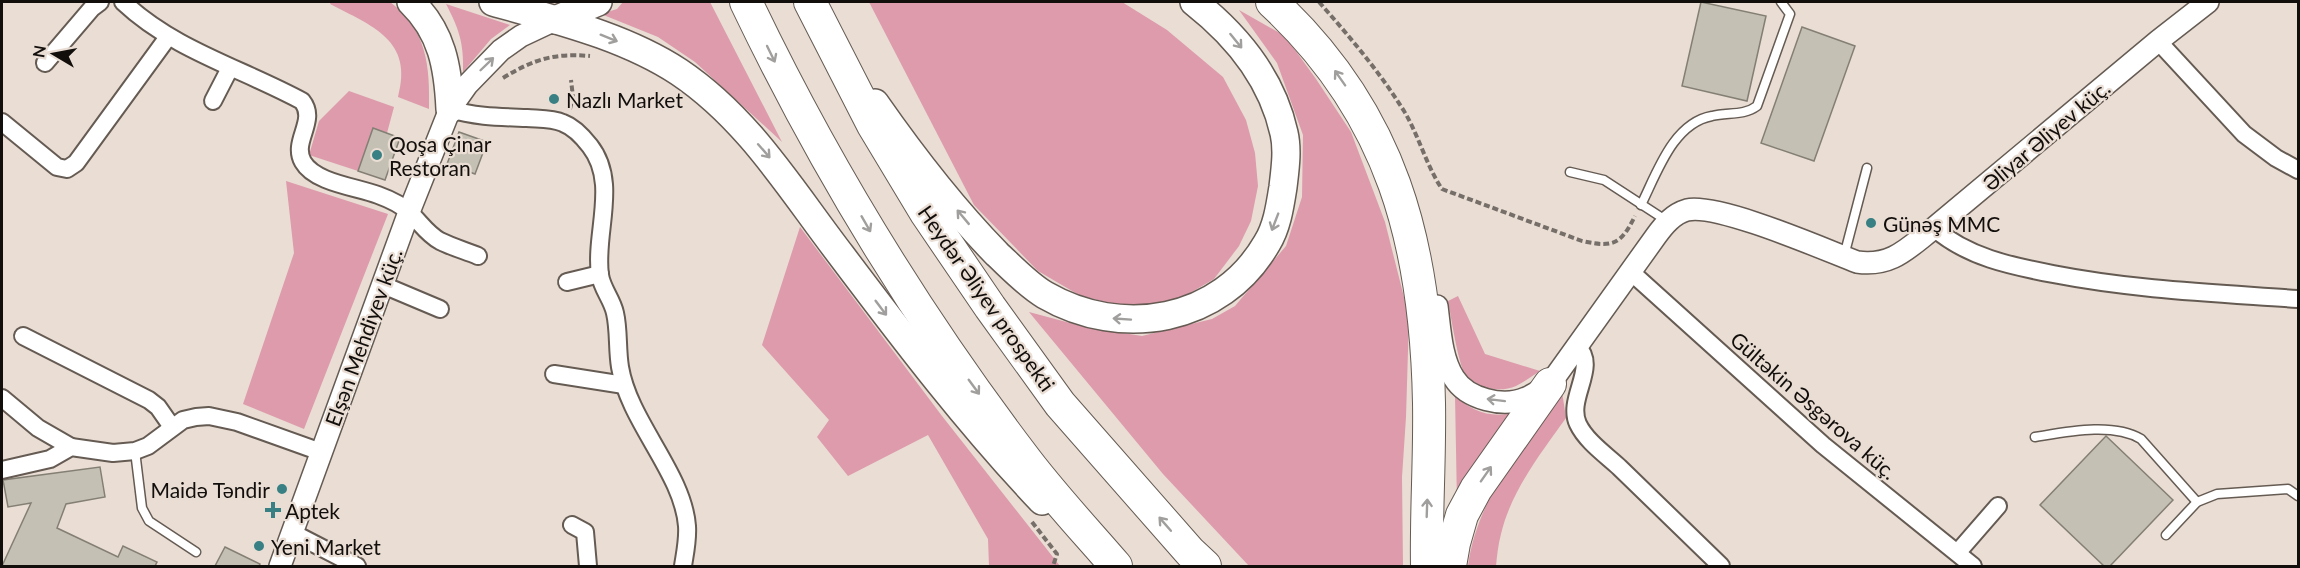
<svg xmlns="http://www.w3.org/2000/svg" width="2300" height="568" font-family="Lato,sans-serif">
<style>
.green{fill:#dd9bac}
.building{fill:#c5c0b4;stroke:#847f74;stroke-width:1.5}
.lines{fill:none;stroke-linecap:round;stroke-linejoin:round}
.service-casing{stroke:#655b53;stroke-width:11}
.minor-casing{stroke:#655b53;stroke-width:20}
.tertiary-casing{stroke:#655b53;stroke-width:24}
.primary-casing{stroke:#655b53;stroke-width:30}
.motorway-casing{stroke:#655b53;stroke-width:34}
.path{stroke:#766e68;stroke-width:4;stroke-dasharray:6 3;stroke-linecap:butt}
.service{stroke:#fff;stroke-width:8}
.minor{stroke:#fff;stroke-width:16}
.tertiary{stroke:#fff;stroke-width:21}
.primary{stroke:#fff;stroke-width:27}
.motorway{stroke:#fff;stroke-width:32}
.oneway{stroke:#a09f9d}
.poi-dot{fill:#388083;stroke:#e9ddd4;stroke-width:2}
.labels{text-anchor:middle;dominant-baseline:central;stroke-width:4.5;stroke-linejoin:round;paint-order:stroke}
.poi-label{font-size:21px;fill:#120e0b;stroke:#e9ddd4;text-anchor:start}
.street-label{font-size:21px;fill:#120e0b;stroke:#e9ddd4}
</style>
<rect width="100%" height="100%" fill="#e9ddd4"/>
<!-- green -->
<g class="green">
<path d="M 331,2 L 390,2 C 427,29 430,67 429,109 L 398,97 C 414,40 372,26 330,4 Z"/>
<polygon points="623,2 710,2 782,142 695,62 658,37 601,14 617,9"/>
<polygon points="869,2 1122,2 1167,30 1223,77 1246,120 1255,153 1258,186 1251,221 1239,246 1214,279 1178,300 1127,308 1079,295 1038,271 974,205"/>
<path d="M 446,4 L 510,25 L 491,39 L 463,72 C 464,43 459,29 446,4 Z"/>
<polygon points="1239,10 1285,36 1316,79 1351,132 1385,222 1409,317 1406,417 1402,477 1403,566 1249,566 1163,474 1029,312 1085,327 1142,336 1212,319 1235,306 1286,246 1302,197 1303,135 1277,63"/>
<polygon points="349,91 394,107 387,133 373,129 358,171 309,155 319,121"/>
<polygon points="286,181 388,214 304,429 243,404 294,253"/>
<polygon points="800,227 942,416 1060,566 989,566 988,539 928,435 848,476 817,437 829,420 762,345"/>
<path d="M 1458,296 L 1485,354 L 1540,371 C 1532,376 1524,382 1516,386 C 1500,393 1476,389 1465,374 C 1458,363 1451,316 1448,301 Z"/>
<path d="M 1561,385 L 1566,418 C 1541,453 1511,491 1501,534 C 1498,545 1497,556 1496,566 L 1468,566 C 1477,498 1525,442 1561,385 Z"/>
<path d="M 1455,395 C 1471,412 1493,419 1516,412 L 1457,504 Z"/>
</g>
<!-- building -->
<g class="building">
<polygon points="1701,2 1766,16 1747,101 1682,86"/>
<polygon points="1802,27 1855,46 1814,161 1761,143"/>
<polygon points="373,128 400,138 385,180 358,171"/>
<polygon points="459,132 487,142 475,174 447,164"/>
<polygon points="2106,436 2173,500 2110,566 2104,566 2040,505"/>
<polygon points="100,467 105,497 66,504 57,528 118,557 123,546 157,562 155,566 2,566 31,503 8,507 3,480"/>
<polygon points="225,547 260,564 259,566 215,566"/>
</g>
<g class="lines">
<!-- service casing -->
<g class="service-casing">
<g id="service">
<polyline points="1570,172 1604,180 1667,221"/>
<path d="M 1641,205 C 1657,173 1673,123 1712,116 C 1727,112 1744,116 1757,106 L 1790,14 L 1781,2"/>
<polyline points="1844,256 1867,168"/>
<path d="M 2035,437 C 2066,432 2113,422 2141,439 L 2197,502"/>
<polyline points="135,451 142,508 149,521 196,552"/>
<polyline points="2166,535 2197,502 2217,494 2288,489 2298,496"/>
</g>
</g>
<!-- minor casing -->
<g class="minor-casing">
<g id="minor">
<path d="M 123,2 C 174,50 241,68 302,101 C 318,121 291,141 303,162 C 315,183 357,187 378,195 C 389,199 401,204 410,213 C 420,222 427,234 440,241 C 452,247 466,251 478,256"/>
<polyline points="2158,41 2244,134 2276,158 2298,170"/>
<polyline points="45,63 92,8 100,2"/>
<polyline points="213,101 230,68"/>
<path d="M 450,109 C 475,117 501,117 527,118 C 538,119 552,118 563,123 C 574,127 583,137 590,146 C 619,183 594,233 600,275 C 602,289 612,299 615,313 C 619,330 617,349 620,367 C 629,422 683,473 687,526 C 688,540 685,553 683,566"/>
<polyline points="2,122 57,167 67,169 76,163 168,37"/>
<path d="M 1934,228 C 1967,257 2011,266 2053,274 C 2135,290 2215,293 2298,299"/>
<polyline points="1631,272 1823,445 1973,566"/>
<polyline points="567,282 600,274"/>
<polyline points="383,285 440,309"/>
<polyline points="23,336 149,400 158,407 172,427"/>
<path d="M 1577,346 C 1599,367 1566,398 1578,424 C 1586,441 1606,455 1619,467 C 1653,500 1687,533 1721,566"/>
<polyline points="554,374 624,385"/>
<polyline points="2,398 38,428 71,447"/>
<polyline points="2,470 50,459 71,447 113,453 135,451 148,446 183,420 196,417 209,416 237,422 321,452"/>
<polyline points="572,525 585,532 588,566"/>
<polyline points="293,533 357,566"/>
<polyline points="1958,552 1998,506"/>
</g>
</g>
<!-- tertiary casing -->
<g class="tertiary-casing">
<g id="tertiary">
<path d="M 1437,306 C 1440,329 1441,358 1454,378 C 1467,399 1503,408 1526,398 C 1534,395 1542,389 1550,384 L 1656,236 C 1664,225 1673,214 1687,210 C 1718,203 1823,249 1857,262 C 1892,267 1908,248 1934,228 L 2158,41 L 2208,2"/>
<polyline points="280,566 409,212 450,109 467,85 501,50 521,36 555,20"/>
</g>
</g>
<!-- primary casing -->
<g class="primary-casing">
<g id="primary">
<path d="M 411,2 C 442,32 448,67 450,109"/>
<path d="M 493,2 C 556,20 624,36 679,72 C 749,119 791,190 841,255 C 905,340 969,424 1042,501"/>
<polyline points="555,20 598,2"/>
<path d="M 875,103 C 912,156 952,208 997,254 C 1012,268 1028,285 1045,295 C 1121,339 1221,323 1267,243 C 1277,227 1280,206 1283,187 C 1285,170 1288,150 1284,133 C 1272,79 1236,35 1194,2"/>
</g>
</g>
<!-- motorway casing -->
<g class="motorway-casing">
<g id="motorway">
<path d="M 746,2 C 822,161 915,314 1022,455 C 1051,494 1085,530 1116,566"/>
<polyline points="810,2 873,125 926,213 990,307 1060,404 1190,552 1205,566"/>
<path d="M 1272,2 C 1392,113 1426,243 1429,403 C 1430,457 1426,512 1427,566"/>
<polyline points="1450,566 1454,543 1462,515 1476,489 1550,384"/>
</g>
</g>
<!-- path -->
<g class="path">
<path d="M 1319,2 C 1349,36 1379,71 1404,111 C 1419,136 1426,165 1442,189 L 1582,241 C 1614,248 1621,244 1635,216"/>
<path d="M 503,78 C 534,59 554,53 590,56"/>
<polyline points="570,109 573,97 571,80"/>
<polyline points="1032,522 1057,554 1053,566"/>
</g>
<!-- service -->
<use href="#service" class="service"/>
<!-- minor -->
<use href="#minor" class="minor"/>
<!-- tertiary -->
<use href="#tertiary" class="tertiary"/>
<!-- primary -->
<use href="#primary" class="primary"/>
<!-- motorway -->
<use href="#motorway" class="motorway"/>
</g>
<!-- one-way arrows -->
<defs><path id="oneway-shaft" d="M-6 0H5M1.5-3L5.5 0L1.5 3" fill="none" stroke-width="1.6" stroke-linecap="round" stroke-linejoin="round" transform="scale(1.5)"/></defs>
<g class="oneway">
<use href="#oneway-shaft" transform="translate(609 38) rotate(22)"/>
<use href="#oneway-shaft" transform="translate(1236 41) rotate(51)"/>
<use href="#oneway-shaft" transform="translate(771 54) rotate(64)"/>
<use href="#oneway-shaft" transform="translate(487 64) rotate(-44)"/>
<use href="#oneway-shaft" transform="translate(1340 78) rotate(-125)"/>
<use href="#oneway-shaft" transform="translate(764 151) rotate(49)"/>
<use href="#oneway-shaft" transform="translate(963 217) rotate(-130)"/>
<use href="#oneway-shaft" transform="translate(1275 222) rotate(111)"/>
<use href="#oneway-shaft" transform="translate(866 224) rotate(60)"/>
<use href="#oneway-shaft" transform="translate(881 308) rotate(53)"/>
<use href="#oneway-shaft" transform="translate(1122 319) rotate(-176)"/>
<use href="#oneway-shaft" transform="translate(974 387) rotate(54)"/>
<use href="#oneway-shaft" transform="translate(1496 400) rotate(-173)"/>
<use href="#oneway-shaft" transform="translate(1486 474) rotate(-55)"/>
<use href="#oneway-shaft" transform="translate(1427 508) rotate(-88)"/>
<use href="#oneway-shaft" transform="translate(1165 524) rotate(-131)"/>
</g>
<!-- markers -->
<g class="poi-dot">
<circle cx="554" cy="99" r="6"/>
<circle cx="377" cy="155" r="6"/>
<circle cx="1871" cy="223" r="6"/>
<circle cx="282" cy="489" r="6"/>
<path d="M270 501h6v6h6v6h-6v6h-6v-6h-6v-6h6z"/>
<circle cx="259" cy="546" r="6"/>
</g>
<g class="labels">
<!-- poi labels -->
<g class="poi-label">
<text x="566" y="99">Nazlı Market</text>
<text x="389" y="143">Qoşa Çinar<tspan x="389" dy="24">Restoran</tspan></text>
<text x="1883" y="223">Günəş MMC</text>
<text x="270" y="489" text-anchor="end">Maidə Təndir</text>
<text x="285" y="510">Aptek</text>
<text x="271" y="546">Yeni Market</text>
</g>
<!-- street labels -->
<g class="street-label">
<text transform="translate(2046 135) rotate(-40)">Əliyar Əliyev küç.</text>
<text transform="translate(987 298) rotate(55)">Heydər Əliyev prospekti</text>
<text transform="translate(363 337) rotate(-70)">Elşən Mehdiyev küç.</text>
<text transform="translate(1814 405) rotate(41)">Gültəkin Əsgərova küç.</text>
</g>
</g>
<!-- border -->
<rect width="2300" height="568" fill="none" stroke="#120e0b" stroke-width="6"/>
<!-- north arrow -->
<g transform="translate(54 54) rotate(280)" stroke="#e9ddd4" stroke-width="4.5" paint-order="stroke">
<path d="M0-4.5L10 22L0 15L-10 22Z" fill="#120e0b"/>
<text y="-9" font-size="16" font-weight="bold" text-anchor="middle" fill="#120e0b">N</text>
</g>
</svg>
